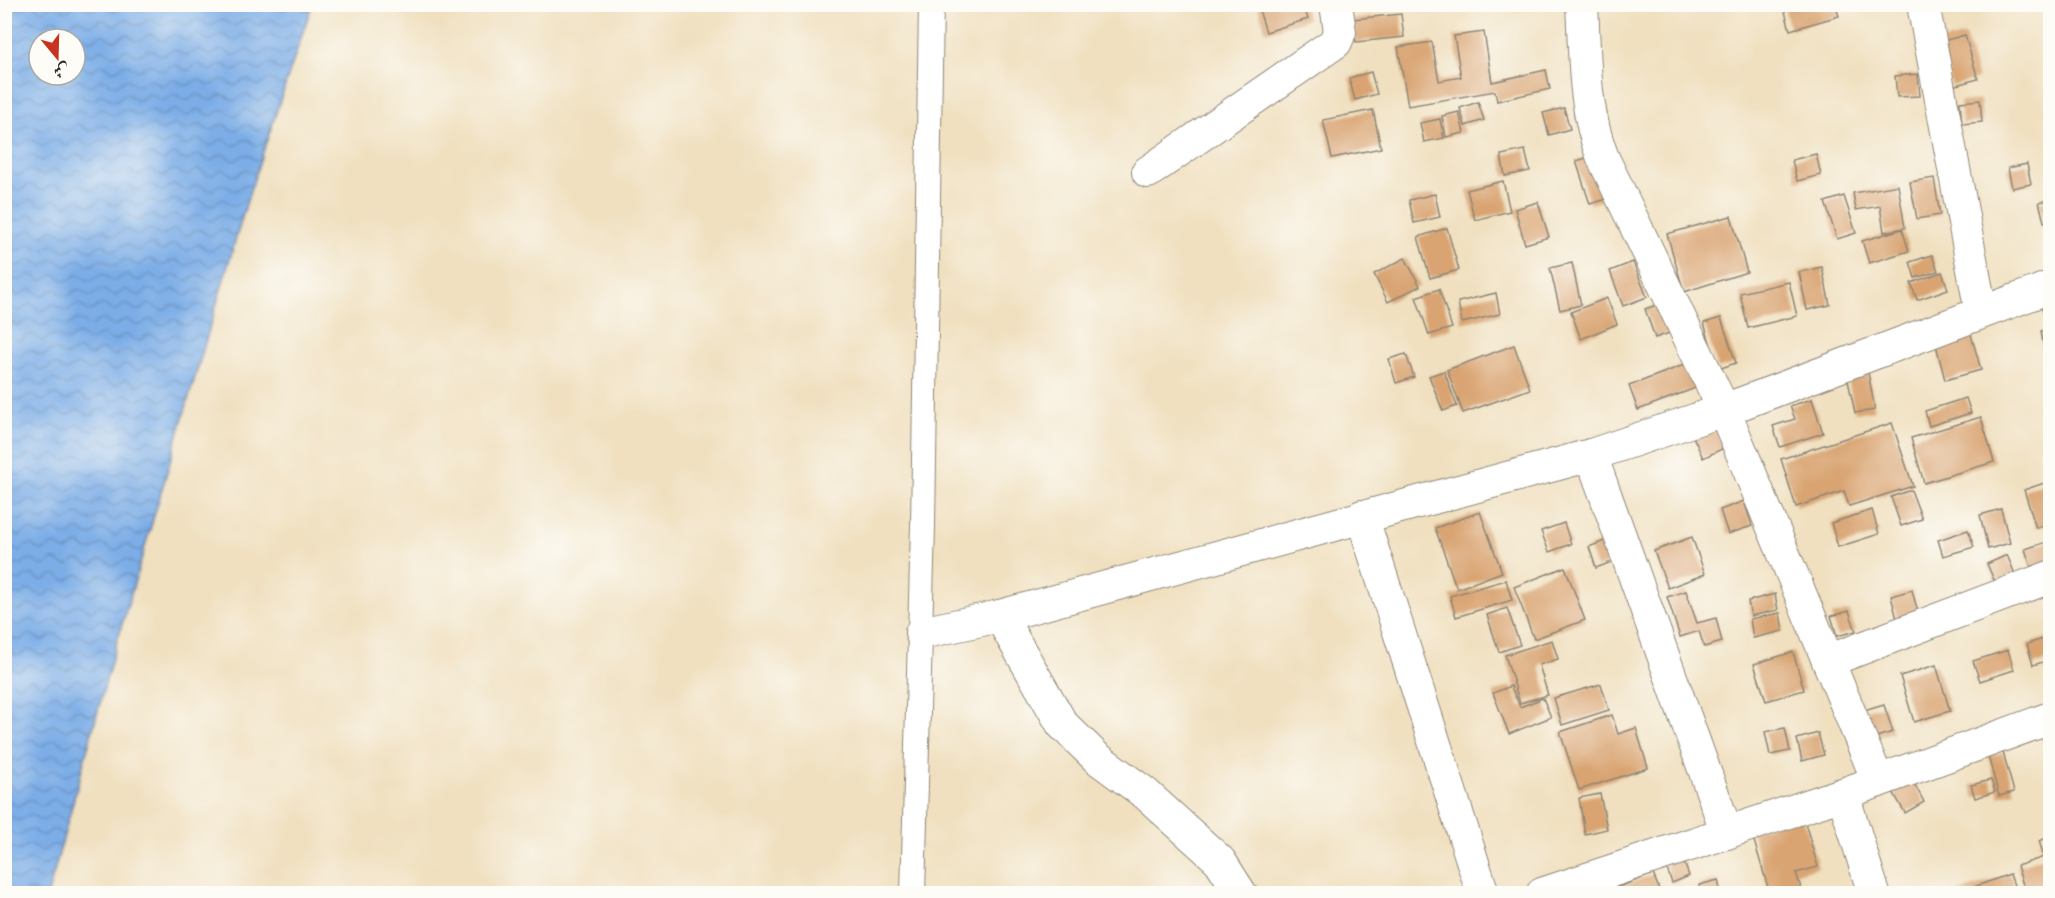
<svg xmlns="http://www.w3.org/2000/svg" width="2055" height="898" font-family="'IM FELL Double Pica',Amiri,serif">
<style>
.water{fill:url(#water-waves);stroke:#546c89;stroke-width:1.5;fill-rule:evenodd}
.building{fill:#d9a472}
.lines{fill:none;stroke-linecap:round;stroke-linejoin:round}
.pedestrian-casing{stroke:#8e8676;stroke-width:26}
.minor-casing{stroke:#8e8676;stroke-width:34}
.pedestrian{stroke:#fff;stroke-width:24}
.minor{stroke:#fff;stroke-width:32}
</style>
<defs>
<pattern id="water-waves" width="16" height="10" patternUnits="userSpaceOnUse" patternTransform="scale(1.5)"><rect width="16" height="10" fill="#7cade7"/><path d="M0 5q4-4 8 0t8 0" fill="none" stroke="#668dbb"/></pattern>
</defs>
<rect width="100%" height="100%" fill="#fdfcf7"/>
<filter id="ink" filterUnits="userSpaceOnUse"><feTurbulence type="fractalNoise" baseFrequency=".0167" numOctaves="2"/><feDisplacementMap in="SourceGraphic" scale="12" xChannelSelector="R" yChannelSelector="G"/><feConvolveMatrix kernelMatrix="1 2 1 2 8 2 1 2 1" color-interpolation-filters="sRGB"/></filter>
<filter id="wash" filterUnits="userSpaceOnUse"><feTurbulence type="fractalNoise" baseFrequency=".008" numOctaves="4" result="noise"/><feDisplacementMap in="SourceGraphic" scale="24" xChannelSelector="R" yChannelSelector="G"/><feGaussianBlur stdDeviation="1.35" result="paint"/><feColorMatrix in="noise" values="0 0 0 0 0 0 0 0 0 0 0 0 0 0 0 0 0 1.4 0 .05"/><feComposite in="paint" operator="in"/></filter>
<g filter="url(#wash)">
<rect width="100%" height="100%" fill="#f0e0c0"/>
<!-- water -->
<path class="water" d="M 5,4 L 312,5 L 249,194 L 113,655 L 48,894 L 5,893 ZM 39,39 L 75,39 L 75,75 L 39,75 Z"/>
<g id="blocks">
<!-- building -->
<g class="building">
<polygon points="1267,4 1303,4 1308,19 1266,32 1258,7"/>
<polygon points="1783,4 1835,4 1839,16 1790,30"/>
<polygon points="1401,14 1404,37 1356,42 1353,19"/>
<polygon points="1484,32 1492,82 1546,70 1550,89 1497,101 1495,91 1408,106 1398,47 1432,42 1439,81 1461,77 1454,36"/>
<polygon points="1965,35 1978,79 1952,86 1939,42"/>
<polygon points="1371,72 1377,94 1355,100 1349,78"/>
<polygon points="1918,74 1920,96 1897,97 1895,76"/>
<polygon points="1980,100 1982,122 1962,124 1960,102"/>
<polygon points="1478,102 1484,120 1465,126 1460,108"/>
<polygon points="1564,108 1570,129 1549,135 1543,113"/>
<polygon points="1373,110 1381,148 1332,158 1323,120"/>
<polygon points="1459,112 1464,133 1446,137 1442,116"/>
<polygon points="1440,119 1444,138 1424,142 1420,123"/>
<polygon points="1525,150 1530,171 1505,176 1501,155"/>
<polygon points="1816,154 1821,175 1797,181 1792,160"/>
<polygon points="1593,156 1607,199 1590,204 1576,161"/>
<polygon points="2027,164 2031,184 2012,188 2008,168"/>
<polygon points="1934,178 1940,215 1917,219 1910,182"/>
<polygon points="1503,181 1510,211 1475,220 1467,190"/>
<polygon points="1898,185 1905,228 1884,232 1880,206 1856,210 1853,193"/>
<polygon points="1435,194 1440,217 1414,223 1409,200"/>
<polygon points="1844,196 1856,233 1837,239 1825,202"/>
<polygon points="2050,200 2050,221 2044,222 2039,202"/>
<polygon points="1538,202 1549,237 1525,244 1515,209"/>
<polygon points="1731,216 1747,272 1684,292 1667,234"/>
<polygon points="1447,228 1459,270 1430,278 1418,237"/>
<polygon points="1902,229 1909,251 1869,263 1862,241"/>
<polygon points="1932,255 1938,271 1915,278 1910,262"/>
<polygon points="1405,258 1420,286 1388,302 1374,274"/>
<polygon points="1633,262 1647,297 1623,306 1610,271"/>
<polygon points="1572,263 1581,305 1560,310 1550,268"/>
<polygon points="1822,267 1830,305 1807,310 1799,272"/>
<polygon points="1942,272 1948,289 1917,300 1911,283"/>
<polygon points="1789,282 1797,316 1748,328 1740,293"/>
<polygon points="2050,286 2050,326 2048,327 2036,291"/>
<polygon points="1439,289 1452,328 1429,335 1416,297"/>
<polygon points="1496,293 1500,314 1462,323 1458,302"/>
<polygon points="1607,298 1617,324 1581,339 1571,312"/>
<polygon points="1668,301 1678,330 1655,338 1645,309"/>
<polygon points="1721,318 1736,363 1718,369 1704,323"/>
<polygon points="1969,327 1981,370 1945,380 1934,337"/>
<polygon points="2050,330 2050,349 2044,350 2041,331"/>
<polygon points="1514,345 1530,389 1463,413 1447,370"/>
<polygon points="1406,354 1414,377 1396,383 1389,359"/>
<polygon points="1689,363 1698,387 1638,410 1629,386"/>
<polygon points="1444,371 1457,406 1443,411 1429,376"/>
<polygon points="1868,372 1875,410 1855,413 1847,376"/>
<polygon points="1966,398 1971,413 1929,426 1925,411"/>
<polygon points="1812,399 1823,433 1780,447 1773,426 1795,419 1790,406"/>
<polygon points="1981,417 1994,462 1924,483 1911,438"/>
<polygon points="1712,421 1724,448 1703,458 1690,430"/>
<polygon points="1892,423 1913,486 1849,506 1844,491 1796,507 1781,459"/>
<polygon points="2050,481 2050,524 2036,528 2024,490"/>
<polygon points="1911,490 1922,519 1901,526 1891,497"/>
<polygon points="1744,501 1752,526 1728,534 1720,510"/>
<polygon points="2001,509 2010,543 1988,549 1980,515"/>
<polygon points="1872,510 1879,534 1838,547 1831,523"/>
<polygon points="1480,512 1502,572 1457,589 1435,528"/>
<polygon points="1564,523 1571,544 1549,552 1541,531"/>
<polygon points="1968,530 1974,547 1943,556 1938,540"/>
<polygon points="1692,537 1705,574 1668,588 1654,551"/>
<polygon points="1612,538 1619,559 1596,568 1589,547"/>
<polygon points="2050,541 2050,561 2031,567 2025,549"/>
<polygon points="2007,555 2015,574 1995,582 1987,564"/>
<polygon points="1565,567 1585,620 1534,639 1514,587"/>
<polygon points="1506,580 1512,600 1456,617 1450,596"/>
<polygon points="1912,590 1918,613 1897,619 1891,596"/>
<polygon points="1686,591 1697,623 1716,618 1722,642 1704,647 1699,631 1680,637 1667,597"/>
<polygon points="1775,594 1778,610 1751,616 1748,601"/>
<polygon points="1507,608 1520,645 1499,652 1487,615"/>
<polygon points="1849,611 1856,631 1837,636 1831,616"/>
<polygon points="1780,613 1783,631 1753,638 1750,619"/>
<polygon points="2050,637 2050,660 2033,665 2027,644"/>
<polygon points="1552,640 1558,659 1539,665 1548,695 1520,703 1505,655"/>
<polygon points="2008,650 2014,670 1980,681 1973,661"/>
<polygon points="1793,652 1804,690 1766,701 1754,664"/>
<polygon points="1936,665 1950,711 1914,722 1900,676"/>
<polygon points="1601,684 1609,710 1562,725 1554,698"/>
<polygon points="1511,686 1520,707 1543,698 1551,717 1509,734 1493,693"/>
<polygon points="1884,705 1893,732 1873,738 1864,711"/>
<polygon points="1612,715 1618,734 1636,728 1648,768 1579,790 1560,732"/>
<polygon points="1785,728 1790,751 1770,755 1765,732"/>
<polygon points="1818,733 1824,755 1802,761 1797,739"/>
<polygon points="2003,752 2014,792 1999,796 1988,756"/>
<polygon points="1912,779 1924,802 1905,813 1892,790"/>
<polygon points="1991,780 1995,792 1975,798 1971,785"/>
<polygon points="1600,794 1607,829 1585,834 1579,798"/>
<polygon points="1803,816 1818,867 1796,873 1801,888 1783,894 1770,894 1751,831"/>
<polygon points="2050,837 2050,889 2035,894 2026,894 2017,866 2044,857 2039,841"/>
<polygon points="1682,857 1689,876 1672,883 1665,864"/>
<polygon points="1653,874 1661,894 1609,894 1608,891"/>
<polygon points="2010,874 2017,894 1957,894 1957,893"/>
<polygon points="1718,880 1721,894 1701,894 1699,885"/>
</g>
</g>
</g>
<g filter="url(#ink)">
<use href="#blocks" fill-opacity="0" stroke="#8e8676" stroke-width="1.5"/>
<g class="lines">
<!-- pedestrian casing -->
<g class="pedestrian-casing">
<polyline id="pedestrian" points="913,894 923,525 931,4"/>
</g>
<!-- minor casing -->
<g class="minor-casing">
<g id="minor">
<path d="M 1582,4 C 1585,58 1583,108 1603,158 L 1724,410 L 1878,781"/>
<polyline points="1923,4 1981,312"/>
<polyline points="1148,172 1336,42 1340,32 1336,4"/>
<polyline points="1591,455 1727,833"/>
<polyline points="1362,516 1483,894"/>
<polyline points="1000,616 1062,724 1097,758 1146,794 1220,861 1241,894"/>
<polyline points="921,633 1000,616 1591,455 1724,410 2050,287"/>
<polyline points="1828,661 2050,577"/>
<polyline points="1843,794 1874,894"/>
<polyline points="1542,894 1843,794 2050,718"/>
</g>
</g>
<!-- pedestrian -->
<use href="#pedestrian" class="pedestrian"/>
<!-- minor -->
<use href="#minor" class="minor"/>
</g>
</g>
<!-- margin -->
<rect width="2055" height="898" fill="none" stroke="#fdfcf7" stroke-width="24"/>
<!-- north arrow -->
<g transform="translate(57 57) rotate(161)"><circle r="28" fill="#fdfcf7" stroke="#a9a8a5" stroke-width="1.5"/>
<path d="M0-4.5L10 22L0 15L-10 22Z" fill="#c8321e"/>
<text y="-9" font-size="16" font-weight="bold" text-anchor="middle" fill="#2b2b2b">ش</text>
</g>
</svg>
